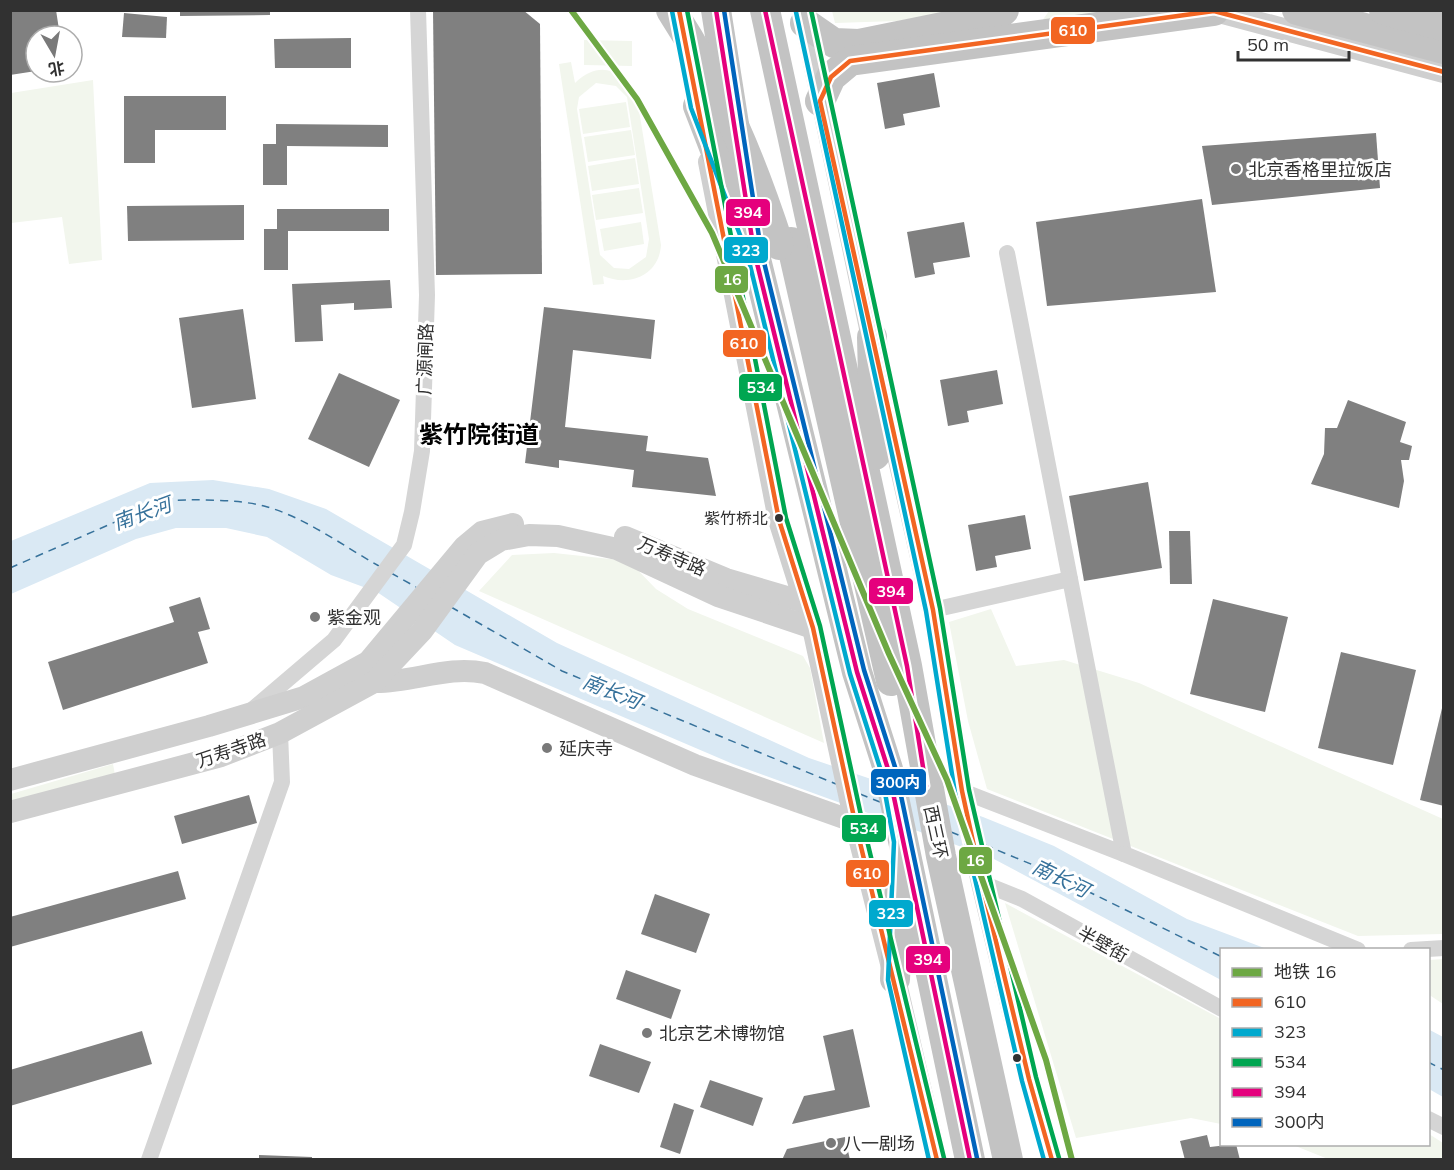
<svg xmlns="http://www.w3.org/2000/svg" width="1454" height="1170" font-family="Mulish,'Noto Sans SC',sans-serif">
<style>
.green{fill:#f2f6ed;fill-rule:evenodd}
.water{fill:#dae9f4}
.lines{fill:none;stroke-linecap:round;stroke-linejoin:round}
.ferry{stroke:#37729b;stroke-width:1.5;stroke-dasharray:8 6;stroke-linecap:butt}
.building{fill:#808080}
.street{stroke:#d5d5d5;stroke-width:16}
.secondary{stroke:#cfcfcf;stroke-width:22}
.highway{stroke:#c3c3c3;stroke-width:30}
.highway-bridge{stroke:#c3c3c3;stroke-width:30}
.bus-1-casing{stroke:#fff;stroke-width:9}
.bus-2-casing{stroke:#fff;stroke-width:9}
.bus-3-casing{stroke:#fff;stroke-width:9}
.bus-4-casing{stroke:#fff;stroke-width:9}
.bus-5-casing{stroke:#fff;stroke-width:9}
.bus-1{stroke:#f26522;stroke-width:4.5}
.bus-2{stroke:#00a9ce;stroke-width:4.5}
.bus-3{stroke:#00a651;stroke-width:4.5}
.bus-4{stroke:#e5007d;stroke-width:4.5}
.bus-5{stroke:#0065bd;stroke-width:4.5}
.metro-1-casing{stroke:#fff;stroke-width:10}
.metro-1{stroke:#6da843;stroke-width:6}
.poi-dot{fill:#797979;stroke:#fff;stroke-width:2}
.bus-dot{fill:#313131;stroke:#fff;stroke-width:2}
.labels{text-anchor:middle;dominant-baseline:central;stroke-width:6;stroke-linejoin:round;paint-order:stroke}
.bus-label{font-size:16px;fill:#313131;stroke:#fff;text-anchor:end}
.poi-label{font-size:18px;fill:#313131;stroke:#fff;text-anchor:start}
.street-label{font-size:18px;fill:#313131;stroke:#fff}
.water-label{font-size:20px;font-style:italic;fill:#37729b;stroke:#fff}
.district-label{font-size:24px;font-weight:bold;fill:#000;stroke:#fff}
.line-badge{stroke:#fff;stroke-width:2}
.badge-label{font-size:16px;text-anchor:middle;font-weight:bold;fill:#fff}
</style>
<rect width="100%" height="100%" fill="#fff"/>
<!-- green -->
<g class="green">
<polygon points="832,11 962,11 897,21 835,23"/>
<polygon points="1049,11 1127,11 1040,24"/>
<polygon points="584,40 632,41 632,66 584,65"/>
<path d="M 571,62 L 575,83 C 598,61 619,68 636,92 L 661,245 C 659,276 629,287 603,276 L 604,284 L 593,285 L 559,64 ZM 596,83 L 616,86 L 627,97 L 649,239 L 646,257 L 629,269 L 614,268 L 600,255 L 577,109 L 579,97 Z"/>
<polygon points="93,80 102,260 69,264 62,217 11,223 11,93"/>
<polygon points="626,102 630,127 583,134 579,109"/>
<polygon points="631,130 635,155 588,162 584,137"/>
<polygon points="635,158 639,184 592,191 588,166"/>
<polygon points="639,188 643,213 596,220 592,195"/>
<polygon points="641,222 644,244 604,251 600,229"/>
<polygon points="554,553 629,561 656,589 688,609 803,656 810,668 824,743 479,591 512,555"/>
<polygon points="991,609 1016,666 1064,660 1139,683 1443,819 1443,934 1358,936 987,789 968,721 949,622"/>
<polygon points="113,764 115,775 11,805 11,794"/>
<polygon points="1005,903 1221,1019 1221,1124 1191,1118 1076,1138"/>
<polygon points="1443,959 1444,959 1443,1004 1428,994 1429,960"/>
<polygon points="1429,1134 1443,1143 1443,1159 1328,1159 1293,1145 1428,1144"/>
</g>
<!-- water -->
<g class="water">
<polygon points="213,480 269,489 326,509 557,643 809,758 983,817 1054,846 1187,919 1267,949 1222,950 1221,980 992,858 733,764 455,645 377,592 331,575 267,537 226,528 176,528 136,539 11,594 11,541 150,483"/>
<polygon points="1428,1029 1443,1037 1443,1097 1429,1089"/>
</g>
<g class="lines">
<!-- ferry -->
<g class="ferry">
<path d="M 10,568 L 163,501 C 189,499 238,499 264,506 C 305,517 343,546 379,566"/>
<polyline points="391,573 416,587"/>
<polyline points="451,607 562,671 836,784"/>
<polyline points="860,794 880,802"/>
<polyline points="951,832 961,836"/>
<polyline points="985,845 1038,867 1222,957"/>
<polyline points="1428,1062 1444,1070"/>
</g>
</g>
<!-- building -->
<g class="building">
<polygon points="10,10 56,10 60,36 36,36 36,71 10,75"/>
<polygon points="180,10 270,10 270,15 180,16"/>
<polygon points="433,10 523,10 540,24 542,274 436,275"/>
<polygon points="124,13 167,17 166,38 122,37"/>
<polygon points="351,38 351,68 275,68 274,39"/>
<polygon points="934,73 940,107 903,114 905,125 885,129 877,83"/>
<polygon points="124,96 226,96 226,130 155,130 155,163 124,163"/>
<polygon points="276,124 388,125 388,147 287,146 287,185 263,185 263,144 276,144"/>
<polygon points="1376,133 1380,188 1212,205 1202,146"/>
<polygon points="1202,199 1216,292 1047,306 1036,222"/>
<polygon points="244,205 244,240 128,241 127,206"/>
<polygon points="277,209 389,209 389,231 288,231 288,270 264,270 264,229 277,229"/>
<polygon points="964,222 970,257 933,263 935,274 915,278 907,232"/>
<polygon points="390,280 392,308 354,310 354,303 321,305 323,341 295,342 292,284"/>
<polygon points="544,307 655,320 651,359 573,350 565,427 648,436 646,451 708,458 716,496 632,487 634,470 559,460 559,468 525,463"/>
<polygon points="243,309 256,399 192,408 179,318"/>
<polygon points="997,370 1003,404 967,411 969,422 948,426 940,380"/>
<polygon points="339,373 400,400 369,467 308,439"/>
<polygon points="1348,400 1406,422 1400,442 1412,446 1409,460 1401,460 1404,481 1399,508 1311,484 1324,454 1325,428 1337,428"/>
<polygon points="1148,482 1162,568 1084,581 1069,496"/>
<polygon points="1025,515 1031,549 995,556 997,567 976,571 968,525"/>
<polygon points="1169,531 1190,531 1192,584 1170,584"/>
<polygon points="200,597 210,629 198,632 208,663 63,710 48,662 174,622 169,607"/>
<polygon points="1213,599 1288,617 1265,712 1190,694"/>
<polygon points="1341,652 1416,670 1393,765 1318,748"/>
<polygon points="1443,704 1444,704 1444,806 1420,800"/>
<polygon points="249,795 257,823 182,844 174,816"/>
<polygon points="178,871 186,899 10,947 10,917"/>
<polygon points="655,894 710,914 696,953 641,934"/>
<polygon points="626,970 681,990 671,1019 616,999"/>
<polygon points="853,1029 870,1107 792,1124 804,1096 835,1090 823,1036"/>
<polygon points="142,1031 152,1064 10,1106 10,1070"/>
<polygon points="600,1044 651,1062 639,1093 589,1076"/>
<polygon points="710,1080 763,1098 753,1126 700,1107"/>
<polygon points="674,1103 694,1110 680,1154 660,1147"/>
<polygon points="1207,1135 1210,1147 1236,1144 1240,1160 1185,1160 1180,1141"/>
<polygon points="845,1137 850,1160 782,1160 787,1149"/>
<polygon points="259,1155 312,1157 312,1160 259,1160"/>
</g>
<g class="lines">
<!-- street -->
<g class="street">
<polyline points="1007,253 1070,579"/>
<polyline points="933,610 1070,579 1124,854 962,791"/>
<polyline points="253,709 334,640 404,545 412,512 422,451 427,295 418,10"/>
<polyline points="1124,854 1358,950"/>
<polyline points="982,883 1022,899 1222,1009"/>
<polyline points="1411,950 1444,948"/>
<polyline points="1428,1119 1444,1127"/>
<polyline points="149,1160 282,782 280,733"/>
</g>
<!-- secondary -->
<g class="secondary">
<polyline points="1212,10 1444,72"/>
<polyline points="804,15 875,352"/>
<polyline points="686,44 701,121"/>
<polyline points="709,162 779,520 813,628 855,822 895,979 937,1160"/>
<polyline points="882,385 933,610 962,791 982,883 1029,1079 1052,1160"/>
<polyline points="625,537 726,579 804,602"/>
<path d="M 374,682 C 412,683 447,665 485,673 L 695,765 L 855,822"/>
<polyline points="10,780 209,726 304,697 368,662 464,547 482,532 513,524"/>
<polyline points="10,812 221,756 280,733 374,682 422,631 478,554 501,540 529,535 558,536 617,549 718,596 813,628"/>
</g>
<!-- highway -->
<g class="highway">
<polyline points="716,10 754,251 857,672 888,769 970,1160"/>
<polyline points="765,10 907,666 941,856 1008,1160"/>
<polyline points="1297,10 1444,49"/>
<polyline points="1384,10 1444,26"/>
<polyline points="805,23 834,43 859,44 997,16 1004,10"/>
<polyline points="820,101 831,77 850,61 1214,11"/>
<polyline points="698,106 733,196"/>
<polyline points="791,242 891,681"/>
<polyline points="872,337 875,455"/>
<polyline points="895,979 900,883"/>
</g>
<!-- highway-bridge -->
<path class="highway-bridge" d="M 671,10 C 721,87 751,159 779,245"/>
<!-- bus-1 casing -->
<g class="bus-1-casing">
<g id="bus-1">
<polyline points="679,10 779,520 813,628 855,822 937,1160"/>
<polyline points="1052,1160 1029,1079 982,883 962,791 933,610 820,101 831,77 850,61 1214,11 1444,72"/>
</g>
</g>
<!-- bus-2 casing -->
<g class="bus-2-casing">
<g id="bus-2">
<polyline points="672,11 691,108 747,253 850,674 881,771 894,842 888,980 929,1160"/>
<polyline points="796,12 926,611 955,793 1022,1081 1044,1160"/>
</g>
</g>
<!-- bus-3 casing -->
<g class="bus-3-casing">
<g id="bus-3">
<polyline points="687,10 786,518 820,626 862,820 944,1158"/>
<polyline points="811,10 940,608 969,790 1036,1077 1059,1158"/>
</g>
</g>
<!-- bus-4 casing -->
<g class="bus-4-casing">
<g id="bus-4">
<polyline points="716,10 754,251 857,672 888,769 970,1160"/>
<polyline points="765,10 907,666 926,786"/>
</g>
</g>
<!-- bus-5 casing -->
<g class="bus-5-casing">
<polyline id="bus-5" points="724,10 761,250 864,670 895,767 977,1158"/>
</g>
<!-- bus-1 -->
<use href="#bus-1" class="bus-1"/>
<!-- bus-2 -->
<use href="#bus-2" class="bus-2"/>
<!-- bus-3 -->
<use href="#bus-3" class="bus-3"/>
<!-- bus-4 -->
<use href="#bus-4" class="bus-4"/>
<!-- bus-5 -->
<use href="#bus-5" class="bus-5"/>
<!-- metro-1 casing -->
<g class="metro-1-casing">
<polyline id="metro-1" points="571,10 637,99 712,233 889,654 947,780 1046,1060 1072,1160"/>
</g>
<!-- metro-1 -->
<use href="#metro-1" class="metro-1"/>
</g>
<!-- markers -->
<g class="poi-dot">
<circle cx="1236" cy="169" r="6"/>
<circle cx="315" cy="617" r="6"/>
<circle cx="547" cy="748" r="6"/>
<circle cx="647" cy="1033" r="6"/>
<circle cx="831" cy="1143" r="6"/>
</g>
<g class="bus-dot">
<circle cx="779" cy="518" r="5"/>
<circle cx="1017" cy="1058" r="5"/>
</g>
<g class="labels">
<!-- bus labels -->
<g class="bus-label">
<text x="768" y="518">紫竹桥北</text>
</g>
<!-- poi labels -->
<g class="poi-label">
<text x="1248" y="169">北京香格里拉饭店</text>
<text x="327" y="617">紫金观</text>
<text x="559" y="748">延庆寺</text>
<text x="659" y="1033">北京艺术博物馆</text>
<text x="843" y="1143">八一剧场</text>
</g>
<!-- street labels -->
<g class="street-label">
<text transform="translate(425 359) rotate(-88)">广源闸路</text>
<text transform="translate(672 556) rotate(23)">万寿寺路</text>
<text transform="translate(231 750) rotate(-19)">万寿寺路</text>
<text transform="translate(936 832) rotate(78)">西三环</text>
<text transform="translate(1103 944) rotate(29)">半壁街</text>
</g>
<!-- water labels -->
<g class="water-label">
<text transform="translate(142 513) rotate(-20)">南长河</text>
<text transform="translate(612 691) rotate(22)">南长河</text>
<text transform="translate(1061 878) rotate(26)">南长河</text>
</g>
<!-- district labels -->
<g class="district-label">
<text x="479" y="434">紫竹院街道</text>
</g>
</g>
<g class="line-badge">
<rect x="1050" y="16" width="46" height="29" rx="6" fill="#f26522"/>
<rect x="725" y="198" width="46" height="29" rx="6" fill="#e5007d"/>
<rect x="723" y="236" width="46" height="28" rx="6" fill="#00a9ce"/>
<rect x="714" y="265" width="35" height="29" rx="6" fill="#6da843"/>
<rect x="722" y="329" width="45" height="29" rx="6" fill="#f26522"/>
<rect x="738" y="373" width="45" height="29" rx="6" fill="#00a651"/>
<rect x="868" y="577" width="46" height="28" rx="6" fill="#e5007d"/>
<rect x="870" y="768" width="57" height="28" rx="6" fill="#0065bd"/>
<rect x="841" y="814" width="46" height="29" rx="6" fill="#00a651"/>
<rect x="958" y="846" width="35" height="29" rx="6" fill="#6da843"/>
<rect x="845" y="859" width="45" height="29" rx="6" fill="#f26522"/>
<rect x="868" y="899" width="46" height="29" rx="6" fill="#00a9ce"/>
<rect x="905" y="945" width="46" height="29" rx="6" fill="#e5007d"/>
</g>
<g class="badge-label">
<text x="1073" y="36">610</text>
<text x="748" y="218">394</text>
<text x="746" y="256">323</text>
<text x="732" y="285">16</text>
<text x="744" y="349">610</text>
<text x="761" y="393">534</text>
<text x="891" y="597">394</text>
<text x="898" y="788">300内</text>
<text x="864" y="834">534</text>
<text x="975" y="866">16</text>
<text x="867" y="879">610</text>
<text x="891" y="919">323</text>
<text x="928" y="965">394</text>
</g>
<!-- border -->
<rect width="1454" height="1170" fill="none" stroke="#313131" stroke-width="24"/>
<!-- legend -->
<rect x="1220" y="948" width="210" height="198" fill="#ffffff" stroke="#adadad" stroke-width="1.5"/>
<rect x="1232" y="968" width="30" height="9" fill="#6da843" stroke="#adadad" stroke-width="1.5"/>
<text x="1274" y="978" font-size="18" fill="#313131">地铁 16</text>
<rect x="1232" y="998" width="30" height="9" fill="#f26522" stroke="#adadad" stroke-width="1.5"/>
<text x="1274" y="1008" font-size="18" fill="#313131">610</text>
<rect x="1232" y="1028" width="30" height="9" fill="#00a9ce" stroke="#adadad" stroke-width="1.5"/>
<text x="1274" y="1038" font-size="18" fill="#313131">323</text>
<rect x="1232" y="1058" width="30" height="9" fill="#00a651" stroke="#adadad" stroke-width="1.5"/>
<text x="1274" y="1068" font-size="18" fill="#313131">534</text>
<rect x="1232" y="1088" width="30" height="9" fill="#e5007d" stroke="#adadad" stroke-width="1.5"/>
<text x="1274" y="1098" font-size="18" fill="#313131">394</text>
<rect x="1232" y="1118" width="30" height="9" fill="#0065bd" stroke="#adadad" stroke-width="1.5"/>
<text x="1274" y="1128" font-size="18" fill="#313131">300内</text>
<!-- north arrow -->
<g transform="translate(54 54) rotate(170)"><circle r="28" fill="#ffffff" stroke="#adadad" stroke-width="1.5"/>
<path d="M0-4.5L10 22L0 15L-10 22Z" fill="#797979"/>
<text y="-9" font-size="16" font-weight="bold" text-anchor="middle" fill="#313131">北</text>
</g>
<!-- scale -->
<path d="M1238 51v9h111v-9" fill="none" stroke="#313131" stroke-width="3"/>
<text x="1247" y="51" font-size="18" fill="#313131" stroke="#ffffff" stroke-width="4.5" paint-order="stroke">50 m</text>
</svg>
